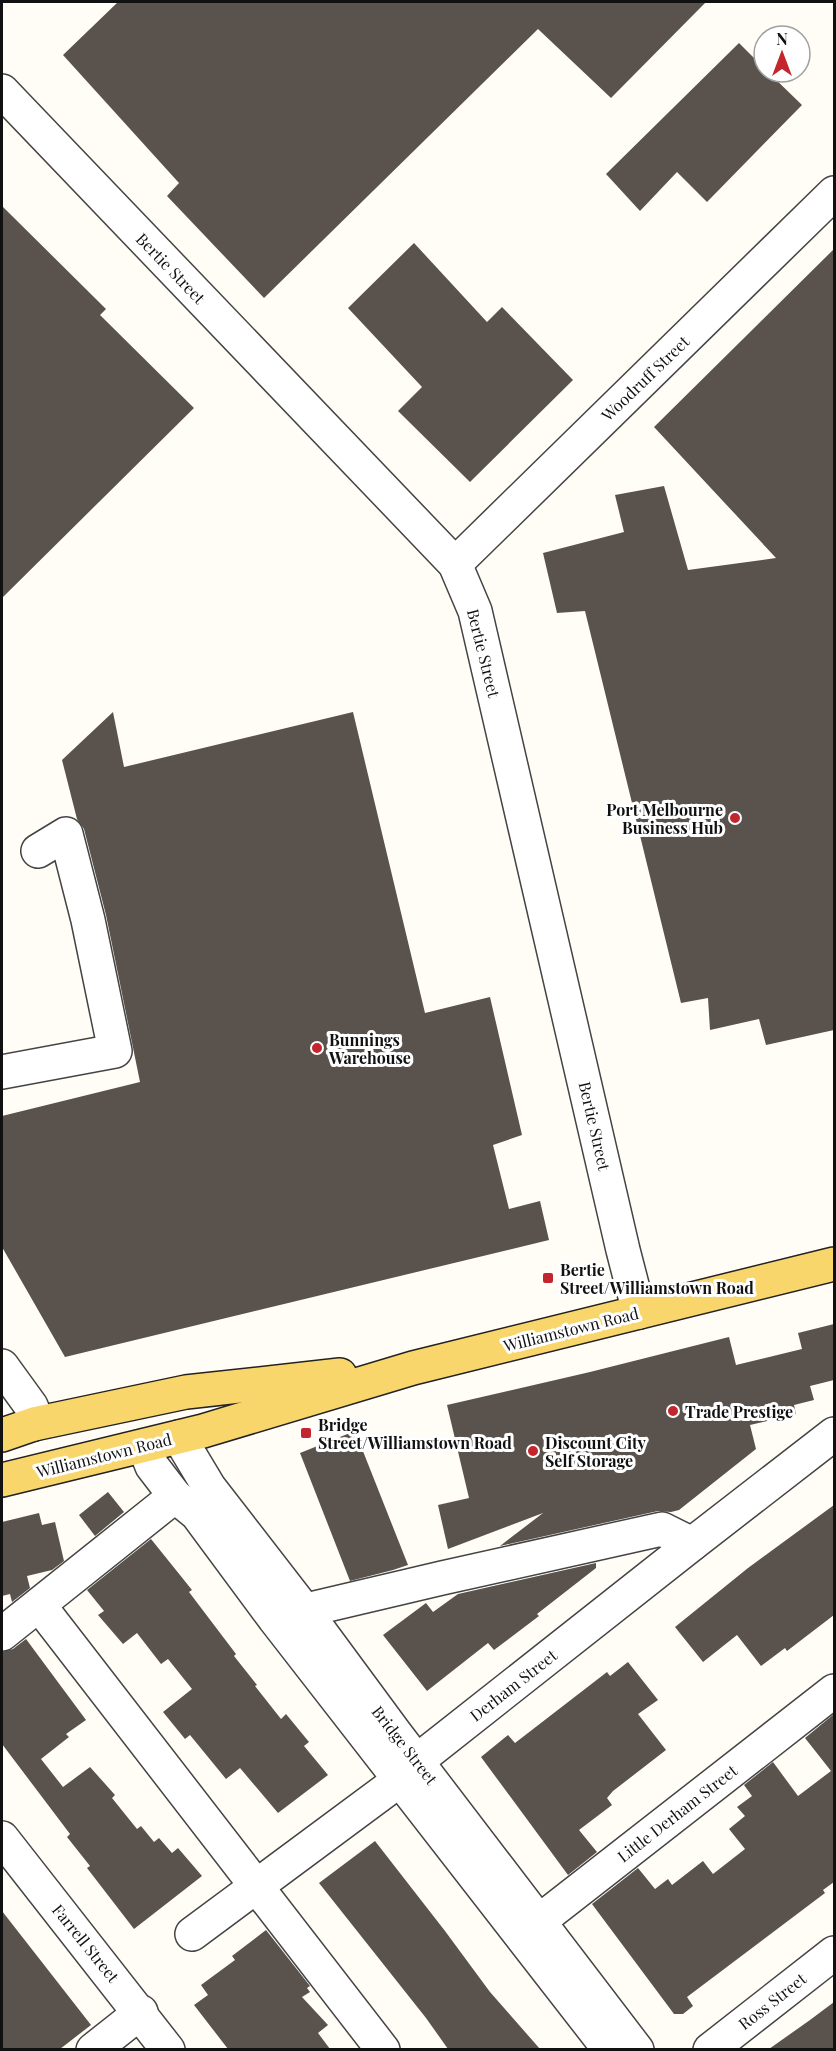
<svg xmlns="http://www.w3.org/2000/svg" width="836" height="2051" font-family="'Playfair Display',serif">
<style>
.building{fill:#5a524d}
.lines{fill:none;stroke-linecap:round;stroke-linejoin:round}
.minor-casing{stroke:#444;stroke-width:36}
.major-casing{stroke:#222;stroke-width:36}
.minor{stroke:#fff;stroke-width:33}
.major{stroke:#f9d66b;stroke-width:33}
.poi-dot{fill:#c4262e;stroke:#fff;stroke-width:2}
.labels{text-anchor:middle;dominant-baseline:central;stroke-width:6;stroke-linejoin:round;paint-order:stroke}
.street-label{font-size:16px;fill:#111;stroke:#fff}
.poi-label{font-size:16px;font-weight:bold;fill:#111;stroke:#fff;text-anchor:start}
</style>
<rect width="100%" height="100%" fill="#fffdf5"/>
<!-- building -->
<g class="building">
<polygon points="118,2 706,2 611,98 538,29 264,298 167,196 179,183 63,55"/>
<polygon points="739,43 764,68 764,72 768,72 802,105 707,202 677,172 640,211 606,174"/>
<polygon points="2,206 106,309 100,315 194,408 2,598"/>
<polygon points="414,243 487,322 502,307 573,380 470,482 398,411 422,387 348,308"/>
<polygon points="834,249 834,1030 766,1045 759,1019 710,1030 708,998 681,1003 585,611 557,613 543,553 624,532 615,495 664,486 688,570 776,558 654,427"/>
<polygon points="113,712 124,767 353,712 425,1013 490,997 522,1135 493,1145 509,1209 540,1201 549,1240 65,1357 2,1247 2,1116 140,1082 106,915 84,829 77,819 62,760"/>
<polygon points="834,1324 834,1380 810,1386 814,1400 794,1405 796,1414 750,1425 756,1449 679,1510 671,1512 658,1511 500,1546 543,1513 448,1549 438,1505 469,1498 447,1405 590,1372 729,1337 736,1365 802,1349 798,1333"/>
<polygon points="355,1431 408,1565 393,1570 350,1581 300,1453"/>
<polygon points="108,1492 124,1512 95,1536 79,1515"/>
<polygon points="834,1505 834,1615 787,1651 785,1648 761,1666 737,1635 703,1662 675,1627 748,1568"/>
<polygon points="39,1513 42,1525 55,1522 64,1561 52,1570 27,1576 30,1588 12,1602 10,1594 2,1596 2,1522"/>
<polygon points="151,1539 192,1590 189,1592 236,1654 234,1656 257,1685 255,1686 281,1719 286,1714 309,1742 304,1746 328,1775 278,1813 240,1768 226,1779 190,1735 185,1739 163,1712 192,1689 168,1659 161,1664 137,1633 123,1644 98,1615 104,1611 87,1590"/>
<polygon points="596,1563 596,1568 537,1614 539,1616 494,1650 488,1643 427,1691 383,1635 426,1603 433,1612 458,1594"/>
<polygon points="26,1639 86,1720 66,1734 69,1737 41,1759 63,1787 90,1767 115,1795 112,1798 137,1829 141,1826 154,1842 159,1838 172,1853 178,1848 202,1876 134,1929 87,1868 90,1866 67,1837 70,1834 2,1744 2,1652 13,1649"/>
<polygon points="628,1662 658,1700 638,1714 666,1750 613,1791 607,1798 612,1805 579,1830 597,1852 568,1875 481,1757 508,1735 515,1743 607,1672 610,1676"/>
<polygon points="834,1714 834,1882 823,1890 825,1893 687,1997 693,2006 683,2014 674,2014 592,1904 638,1868 655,1889 668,1879 672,1885 703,1861 713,1874 745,1849 729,1829 745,1816 737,1807 752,1796 744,1785 773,1762 798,1796 831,1771 805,1738"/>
<polygon points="375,1841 445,1931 490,1992 540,2049 448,2049 426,2018 319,1883"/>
<polygon points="2,1911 91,2025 60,2049 2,2049"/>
<polygon points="266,1930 310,1986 307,1988 310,1992 302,1997 328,2025 318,2033 330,2049 228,2049 194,2005 208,1995 201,1985 235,1960 232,1956"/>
<polygon points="834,2002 834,2049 769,2049 810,2020"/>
</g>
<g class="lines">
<!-- minor casing -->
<g class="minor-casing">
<g id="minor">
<polyline points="2,91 455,564 475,611 623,1250 639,1312"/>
<polyline points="455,564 834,193"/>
<polyline points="2,1072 115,1051 88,920 66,834 38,851"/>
<polyline points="2,1366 31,1406 34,1413 34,1424"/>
<polyline points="179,1437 209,1487 305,1611 395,1733 637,2050"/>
<polyline points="144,1446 152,1466 175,1496 197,1514 274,1618 609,2049"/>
<polyline points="39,1605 383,2050"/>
<polyline points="285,1615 442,1578 662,1529 692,1544"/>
<polyline points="2,1634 175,1496"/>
<polyline points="2,1838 168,2050"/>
<polyline points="524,1933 834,1691"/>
<polyline points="192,1934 401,1779 417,1761 692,1544 834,1434"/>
<polyline points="93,2050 141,2012"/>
<polyline points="710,2050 834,1953"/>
</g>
</g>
<!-- major casing -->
<g class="major-casing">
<g id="major">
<polyline points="2,1435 34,1424 186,1392 340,1375"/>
<polyline points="2,1480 203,1431 413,1368 834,1264"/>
</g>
</g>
<!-- minor -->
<use href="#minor" class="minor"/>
<!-- major -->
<use href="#major" class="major"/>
</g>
<!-- markers -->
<g class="poi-dot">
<circle cx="735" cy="818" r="6"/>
<circle cx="317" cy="1048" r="6"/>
<rect x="542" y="1272" width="12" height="12" rx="3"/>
<circle cx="673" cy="1411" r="6"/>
<rect x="300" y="1427" width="12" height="12" rx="3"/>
<circle cx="533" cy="1451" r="6"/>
</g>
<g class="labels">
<!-- street labels -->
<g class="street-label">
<text transform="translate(171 268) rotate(46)">Bertie Street</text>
<text transform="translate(645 378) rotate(-44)">Woodruff Street</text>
<text transform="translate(484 653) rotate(76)">Bertie Street</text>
<text transform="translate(595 1126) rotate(77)">Bertie Street</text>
<text transform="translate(571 1329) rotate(-14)">Williamstown Road</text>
<text transform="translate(104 1455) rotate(-14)">Williamstown Road</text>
<text transform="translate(513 1685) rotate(-38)">Derham Street</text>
<text transform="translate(405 1745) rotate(52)">Bridge Street</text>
<text transform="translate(677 1813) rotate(-38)">Little Derham Street</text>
<text transform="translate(86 1943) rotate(51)">Farrell Street</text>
<text transform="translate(772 2001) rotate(-38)">Ross Street</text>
</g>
<!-- poi labels -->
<g class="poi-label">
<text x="723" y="809" text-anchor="end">Port Melbourne<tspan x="723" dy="18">Business Hub</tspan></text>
<text x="329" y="1039">Bunnings<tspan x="329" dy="18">Warehouse</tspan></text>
<text x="560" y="1269">Bertie<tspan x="560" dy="18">Street/Williamstown Road</tspan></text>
<text x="685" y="1411">Trade Prestige</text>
<text x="318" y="1424">Bridge<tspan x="318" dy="18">Street/Williamstown Road</tspan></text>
<text x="545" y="1442">Discount City<tspan x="545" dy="18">Self Storage</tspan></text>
</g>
</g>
<!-- border -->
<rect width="836" height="2051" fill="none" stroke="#111111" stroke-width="6"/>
<!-- north arrow -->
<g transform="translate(782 54)"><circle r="28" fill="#ffffff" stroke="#a0a0a0" stroke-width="1.5"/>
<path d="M0-4.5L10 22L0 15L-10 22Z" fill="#c4262e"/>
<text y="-9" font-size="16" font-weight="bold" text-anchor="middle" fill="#111111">N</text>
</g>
</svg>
